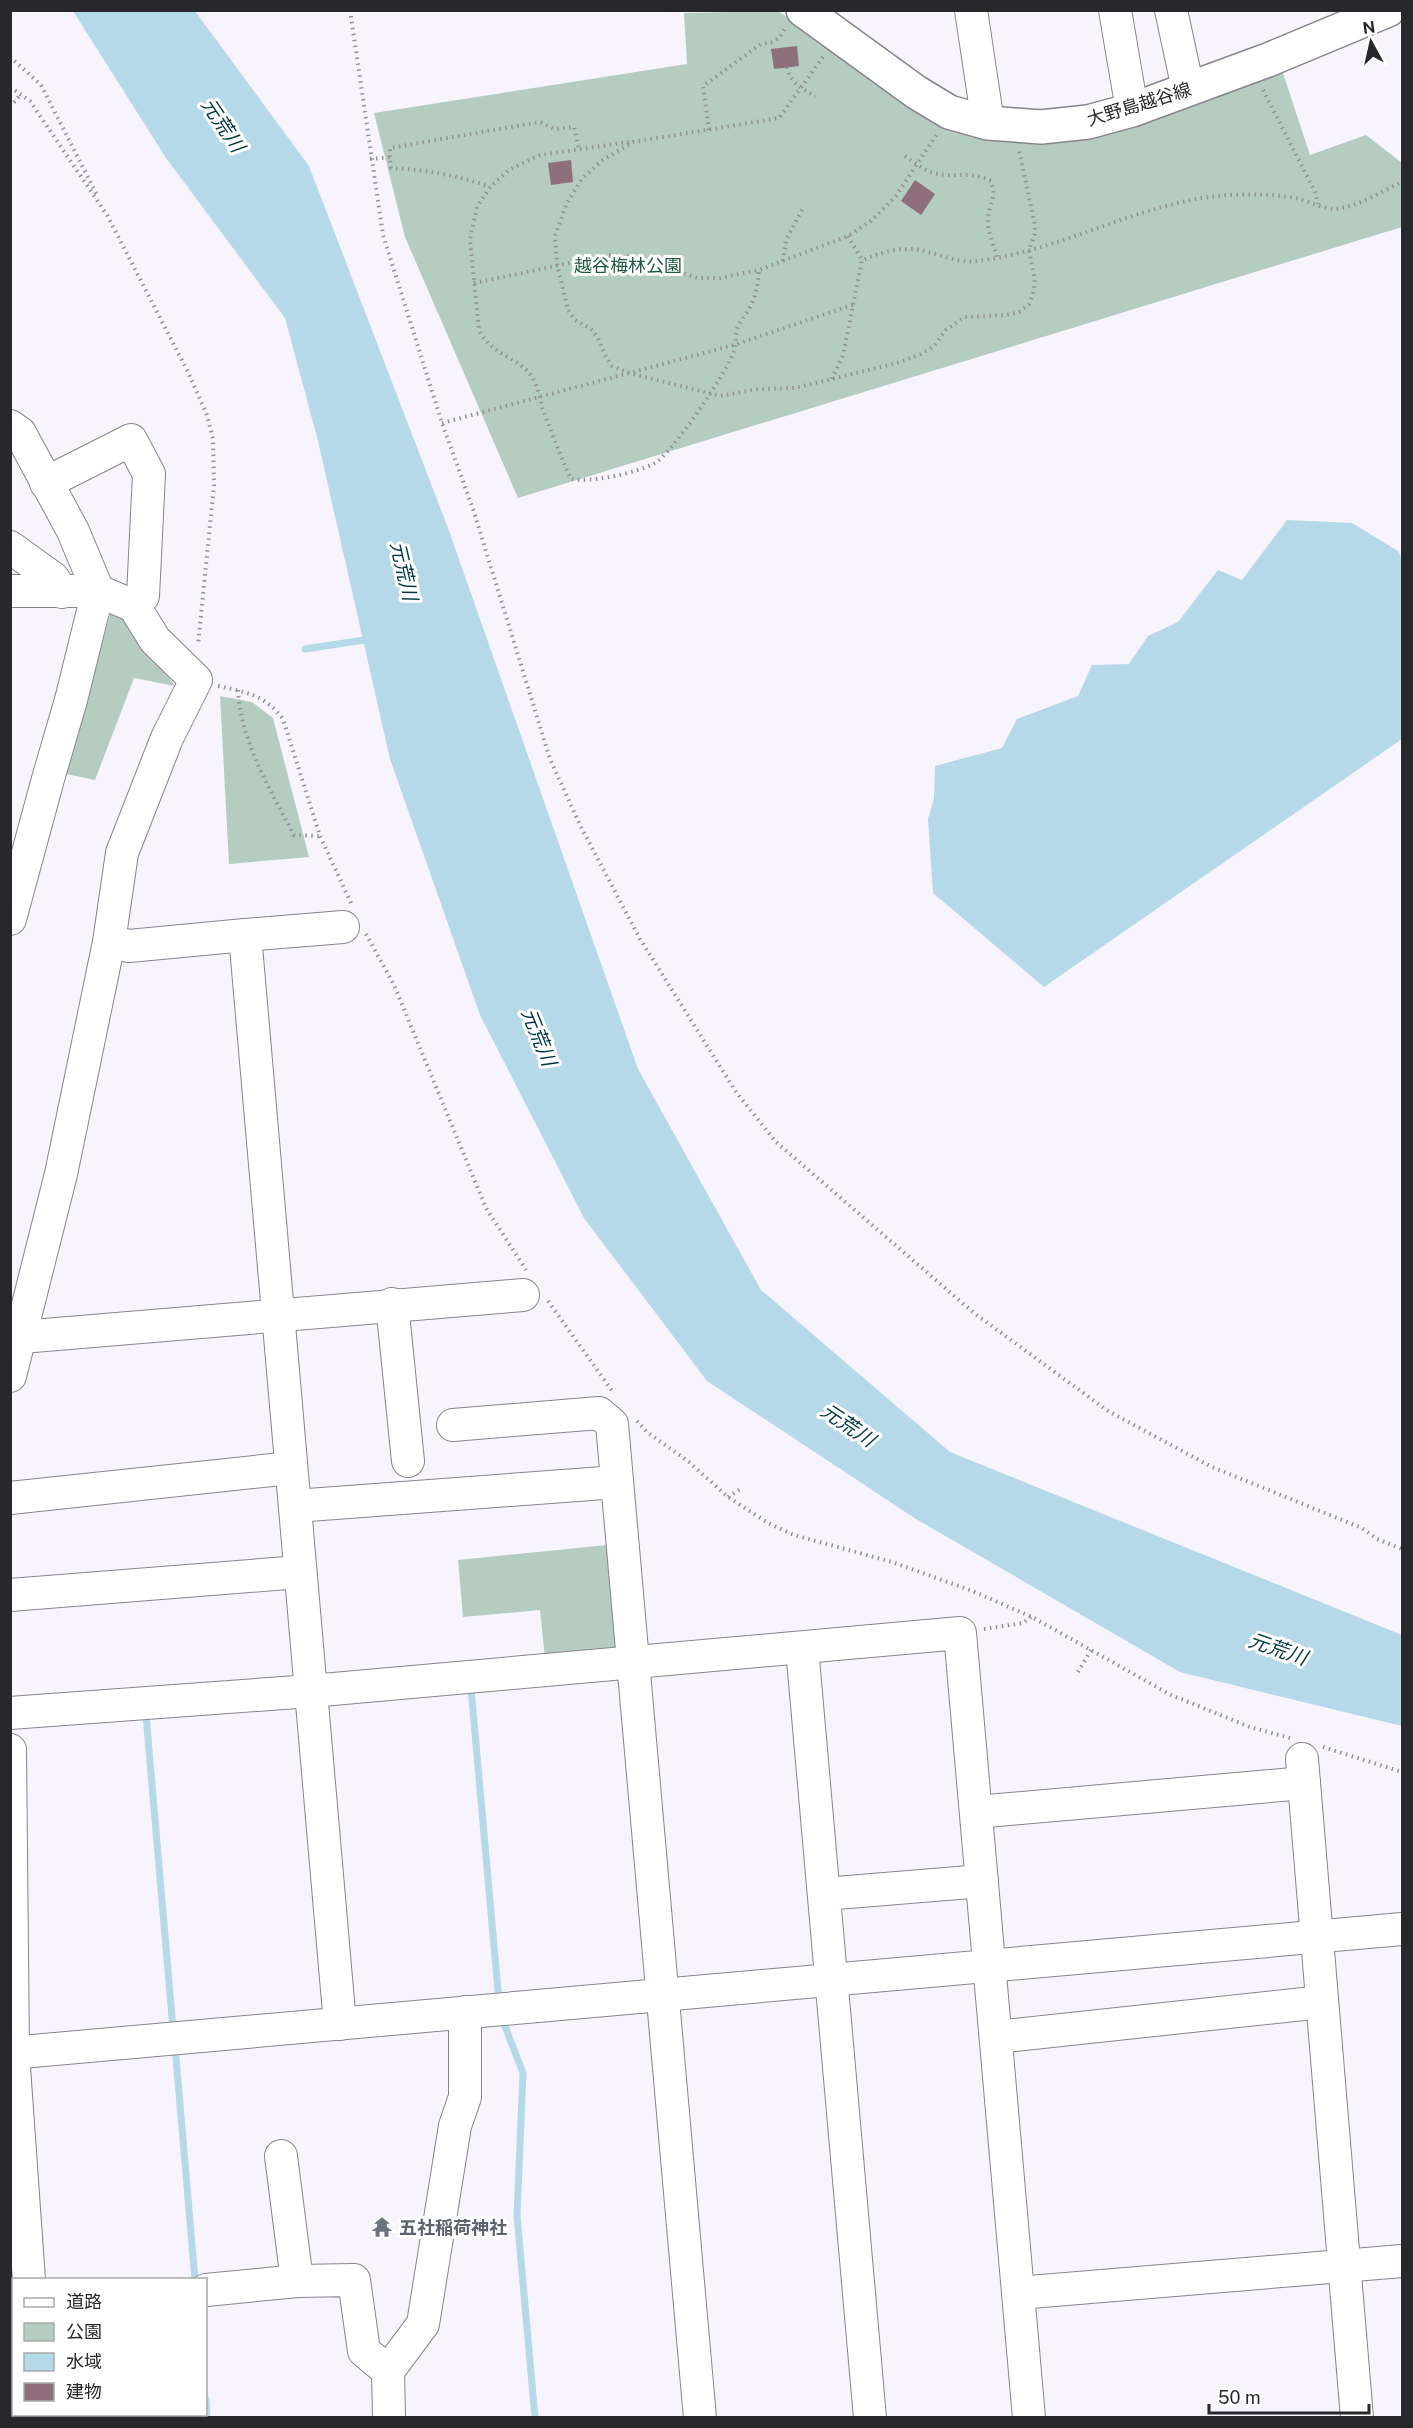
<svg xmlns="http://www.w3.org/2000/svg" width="1413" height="2428" font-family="'Public Sans','Noto Sans JP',sans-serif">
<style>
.green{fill:#b5ccc0}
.water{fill:#b5d9e8}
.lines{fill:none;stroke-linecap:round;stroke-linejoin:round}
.stream{stroke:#b5d9e8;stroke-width:7}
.building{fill:#8e6f7b}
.minor-casing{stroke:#87838f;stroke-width:34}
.major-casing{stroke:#87838f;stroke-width:36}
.path{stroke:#929097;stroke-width:4;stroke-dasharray:1.5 4.5;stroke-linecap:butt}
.minor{stroke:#fff;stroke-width:32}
.major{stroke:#fff;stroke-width:33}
.labels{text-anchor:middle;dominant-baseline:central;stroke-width:6;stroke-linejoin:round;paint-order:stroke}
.street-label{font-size:18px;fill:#28272b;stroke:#fff}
.park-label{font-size:18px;fill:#205941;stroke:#fff}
.worship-label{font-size:18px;font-weight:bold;fill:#5b616d;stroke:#fff;text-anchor:start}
.water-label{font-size:20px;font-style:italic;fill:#003747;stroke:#fff}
</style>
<rect width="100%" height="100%" fill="#f7f4fe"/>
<!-- green -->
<g class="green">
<polygon points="778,11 939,120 982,135 1281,67 1310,155 1366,135 1402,163 1402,227 518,498 405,237 374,113 687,64 684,13"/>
<polygon points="112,608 123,613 175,686 134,678 95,780 66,774"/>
<polygon points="220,696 252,702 273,718 309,857 229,864"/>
<polygon points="617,1544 629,1659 546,1668 540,1610 463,1617 458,1560"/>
</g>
<!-- water -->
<g class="water">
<polygon points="73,11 195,11 309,166 448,528 638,1069 761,1290 950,1452 1402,1635 1402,1726 1180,1672 916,1519 707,1381 584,1218 480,1015 390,759 318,441 285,318 166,158"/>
<polygon points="1287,520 1352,523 1398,551 1402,559 1402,739 1044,987 933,893 928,819 934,798 935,766 1002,748 1017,719 1078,696 1092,665 1129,664 1148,636 1178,622 1218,570 1242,580"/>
</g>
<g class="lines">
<!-- stream -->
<g class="stream">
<polyline points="305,649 371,639"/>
<polyline points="471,1688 499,2002"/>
<polyline points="146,1715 173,2029"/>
<polyline points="501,2016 523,2073 517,2215 535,2418"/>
<polyline points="175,2046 195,2280"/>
<polyline points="206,2399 207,2418"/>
</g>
</g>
<!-- building -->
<g class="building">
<polygon points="797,46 799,66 774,69 771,49"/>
<polygon points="571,160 573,182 551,185 548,163"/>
<polygon points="915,180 935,194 921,215 901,201"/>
</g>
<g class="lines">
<!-- minor casing -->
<g class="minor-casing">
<g id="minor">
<polyline points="971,10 988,123"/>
<polyline points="1115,10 1132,110"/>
<polyline points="1171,10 1188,89"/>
<polyline points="10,426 20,433 73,531 98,591 71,700 48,779 10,919"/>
<polyline points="46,483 131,440 149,474 143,596 134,606"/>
<polyline points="10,547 53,578 62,592"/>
<polyline points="10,591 98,591 134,606 155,640 196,680 167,738 122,853 109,942 61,1174 10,1376"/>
<polyline points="245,935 343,927"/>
<polyline points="109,942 129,946 245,935 340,2024"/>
<polyline points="392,1304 408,1461"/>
<polyline points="21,1337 523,1295"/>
<polyline points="453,1425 599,1413 612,1424 700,2418"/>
<polyline points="10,1498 291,1468"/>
<polyline points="295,1506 617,1482"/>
<polyline points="10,1595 300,1572"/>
<polyline points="802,1648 870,2418"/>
<polyline points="10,1713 311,1691 960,1633 1029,2418"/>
<polyline points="10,1750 13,2053 29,2280"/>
<polyline points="1302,1759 1357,2418"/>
<polyline points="976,1812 1304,1783"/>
<polyline points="824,1894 982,1881"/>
<polyline points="996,2037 1322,2002"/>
<polyline points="10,2053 1402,1929"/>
<polyline points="281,2156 297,2281"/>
<polyline points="206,2290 297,2281 354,2280 364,2351 388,2371"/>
<polyline points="1018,2293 1402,2261"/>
<polyline points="10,2309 14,2309"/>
<polyline points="41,2414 41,2418"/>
<polyline points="389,2418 388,2371 423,2324 455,2126 465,2097 465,2012"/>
</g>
</g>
<!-- major casing -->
<g class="major-casing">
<polyline id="major" points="803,10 916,92 949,112 988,123 1041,127 1088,122 1132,110 1268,60 1388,10"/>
</g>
<!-- path -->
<g class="path">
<polyline points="350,10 383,235 442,423 473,509 550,759 580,825 640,939 736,1092 776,1142 974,1313 1108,1411 1212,1467 1362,1528 1377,1539 1402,1549"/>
<polyline points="10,57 41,85 98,197"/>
<polyline points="823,57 779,118 633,142 601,161 581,180 566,205 555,236 557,264 568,310 575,320 591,329 598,338 605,355 612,366 629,373 720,396 758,389 795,388 897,363 921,354 933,347 946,330 965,317 1007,315 1019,312 1029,304 1033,294 1035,280 1029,250 1035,234 1035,225 1019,150"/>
<path d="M 787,67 C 789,83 803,88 815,97"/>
<polyline points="10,87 30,101 107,215 188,372 207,415 213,439 214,485 198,645"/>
<polyline points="1263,90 1315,192 1318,204"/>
<polyline points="10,107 21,94"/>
<polyline points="709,130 703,86 761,44 773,42 780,37 785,28"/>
<path d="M 629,142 L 540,155 L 509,170 L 490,187 L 477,207 L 470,239 L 479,330 C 493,358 520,356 533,379 C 538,387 540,400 543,410 C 552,433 560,456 571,479 C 591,483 637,473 655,463 C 672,453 728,371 734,351 C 736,344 735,336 737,329 C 739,322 745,316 749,309 C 756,296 758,285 759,270"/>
<path d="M 905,156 C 914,162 923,170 934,173 C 953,178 973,171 991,181 C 997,199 989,203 988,219 C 987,232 994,245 997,257"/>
<polyline points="390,157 390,148 540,122 554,129 574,127 579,149"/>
<path d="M 370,159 L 390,157 L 391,168 C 426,170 457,175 490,187"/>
<polyline points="848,236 862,260"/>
<polyline points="783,261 786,240 804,206"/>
<polyline points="474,283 608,255 639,257 697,278 720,278 759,270 848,236 871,221 896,196 937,134"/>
<path d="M 832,379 L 843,355 L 862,260 C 878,254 893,248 911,249 C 933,250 954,264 977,261 C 1063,251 1141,201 1228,195 C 1251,194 1273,194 1296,198 C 1308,201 1323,209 1335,209 C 1358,207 1382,191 1402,182"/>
<polyline points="442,423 734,345 855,304"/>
<path d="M 218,686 C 246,692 265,695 283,719 L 320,836 L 351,903"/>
<path d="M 238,690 C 241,742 270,790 294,835 L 320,836"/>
<polyline points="366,934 394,985 486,1208 526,1270"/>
<polyline points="548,1301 613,1392"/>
<polyline points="637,1421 647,1432 689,1462 728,1497 768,1523 794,1535 892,1562 970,1590 1032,1617 1171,1695 1250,1727 1290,1738"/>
<polyline points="728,1497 742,1488"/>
<polyline points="984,1629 1023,1623 1031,1617"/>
<polyline points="1078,1672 1091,1650"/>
<polyline points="1323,1747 1402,1772"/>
</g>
<!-- minor -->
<use href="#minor" class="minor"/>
<!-- major -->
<use href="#major" class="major"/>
</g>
<!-- icons -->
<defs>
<g id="temple-bare" transform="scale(1.62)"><path d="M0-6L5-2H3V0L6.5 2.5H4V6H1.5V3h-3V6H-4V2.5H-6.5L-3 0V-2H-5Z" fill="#6b7280" stroke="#fff" stroke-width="2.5" paint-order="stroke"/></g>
</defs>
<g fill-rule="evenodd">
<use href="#temple-bare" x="382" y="2227"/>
</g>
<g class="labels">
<!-- street labels -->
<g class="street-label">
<text transform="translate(1139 104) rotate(-17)">大野島越谷線</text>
</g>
<!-- park labels -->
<g class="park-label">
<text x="628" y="265">越谷梅林公園</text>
</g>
<!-- worship labels -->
<g class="worship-label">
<text x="399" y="2227">五社稲荷神社</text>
</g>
<!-- water labels -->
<g class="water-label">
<text transform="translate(223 125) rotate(56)">元荒川</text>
<text transform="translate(404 571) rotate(77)">元荒川</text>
<text transform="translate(539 1037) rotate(68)">元荒川</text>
<text transform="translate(848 1425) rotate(34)">元荒川</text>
<text transform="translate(1278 1649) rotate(19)">元荒川</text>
</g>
</g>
<!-- border -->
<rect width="1413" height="2428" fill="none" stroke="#28272b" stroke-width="24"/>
<!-- legend -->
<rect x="12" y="2278" width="195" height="138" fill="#ffffff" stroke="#a9a9aa" stroke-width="1.5"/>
<rect x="24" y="2298" width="30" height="9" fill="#ffffff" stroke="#a9a9aa" stroke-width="1.5"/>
<text x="66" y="2308" font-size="18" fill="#28272b">道路</text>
<rect x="24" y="2323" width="30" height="18" fill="#b5ccc0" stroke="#a9a9aa" stroke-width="1.5"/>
<text x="66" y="2338" font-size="18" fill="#28272b">公園</text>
<rect x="24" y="2353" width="30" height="18" fill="#b5d9e8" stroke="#a9a9aa" stroke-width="1.5"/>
<text x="66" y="2368" font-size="18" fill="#28272b">水域</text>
<rect x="24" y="2383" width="30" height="18" fill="#8e6f7b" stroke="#a9a9aa" stroke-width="1.5"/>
<text x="66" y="2398" font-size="18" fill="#28272b">建物</text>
<!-- north arrow -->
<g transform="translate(1371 42) rotate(352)" stroke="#ffffff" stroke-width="4.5" paint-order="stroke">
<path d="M0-4.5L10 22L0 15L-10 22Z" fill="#28272b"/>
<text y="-9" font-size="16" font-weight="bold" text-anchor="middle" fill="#28272b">N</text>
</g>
<!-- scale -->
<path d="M1209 2404v9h160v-9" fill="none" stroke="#28272b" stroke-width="3"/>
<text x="1218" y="2404" font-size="18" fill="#28272b" stroke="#ffffff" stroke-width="4.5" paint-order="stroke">50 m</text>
</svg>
